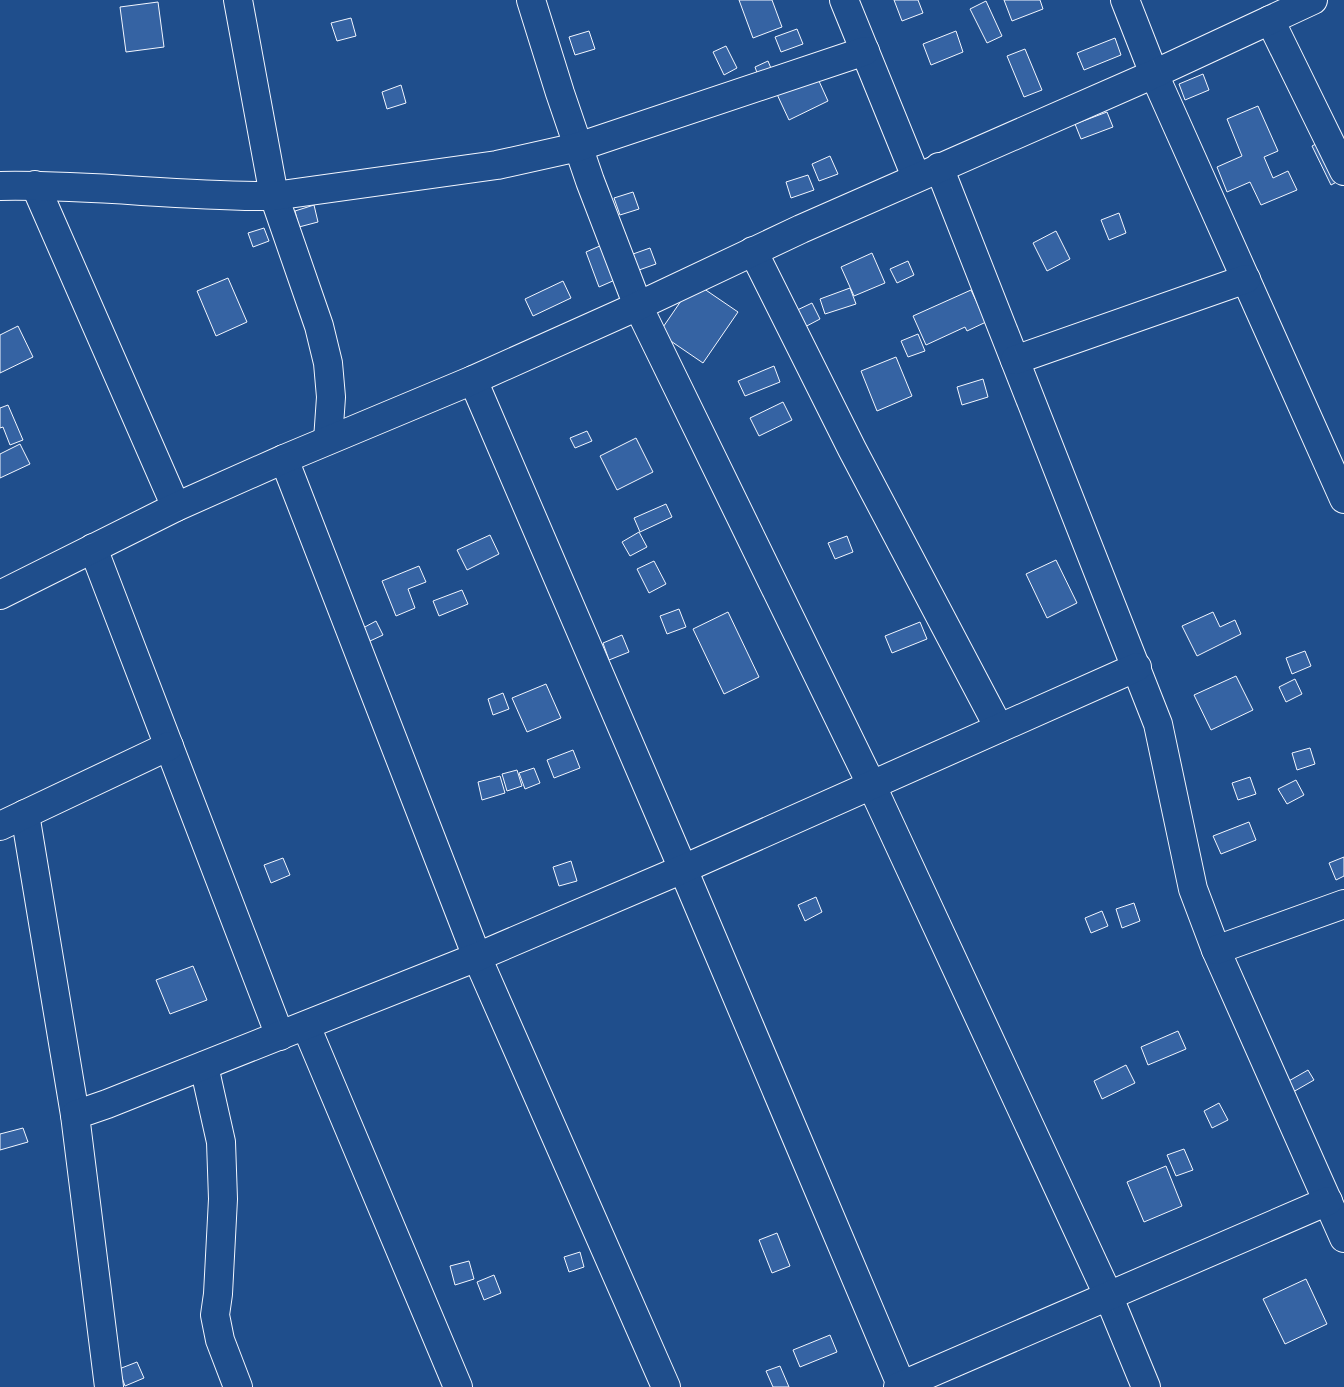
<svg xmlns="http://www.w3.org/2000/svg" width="1344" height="1387" font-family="Signika,sans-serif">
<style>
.building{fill:#3563a3;stroke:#f2f6ff}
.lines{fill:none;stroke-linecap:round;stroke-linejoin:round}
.minor-casing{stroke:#f2f6ff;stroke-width:30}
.minor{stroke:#1f4e8c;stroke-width:28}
</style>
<rect width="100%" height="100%" fill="#1f4e8c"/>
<!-- building -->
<g class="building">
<polygon points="739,0 772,0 782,27 753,38"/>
<polygon points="894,0 918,0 923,13 902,21"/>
<polygon points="1004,0 1040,0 1043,9 1012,21"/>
<polygon points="986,1 1002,36 987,43 970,9"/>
<polygon points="158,2 164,47 126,52 120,7"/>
<polygon points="351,18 356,36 337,41 331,23"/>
<polygon points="797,29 803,44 781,52 775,37"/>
<polygon points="589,31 595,49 575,55 569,37"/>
<polygon points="956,31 963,52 931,65 923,44"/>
<polygon points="1115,38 1121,55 1084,70 1077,53"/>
<polygon points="726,46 737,68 724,75 713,52"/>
<polygon points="1025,49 1042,90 1024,97 1007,56"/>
<polygon points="768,61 775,78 761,84 755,67"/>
<polygon points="814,70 828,101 789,120 775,90"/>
<polygon points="1203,74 1209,90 1185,100 1179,84"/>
<polygon points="401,85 406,103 387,109 382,92"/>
<polygon points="1258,106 1278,151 1264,157 1273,178 1288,171 1297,190 1261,205 1250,182 1227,192 1217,167 1242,156 1227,119"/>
<polygon points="1107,112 1113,127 1081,139 1075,124"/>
<polygon points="1329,137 1344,178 1331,185 1312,146"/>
<polygon points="830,156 838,174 819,181 812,164"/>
<polygon points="808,175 814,190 791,198 786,182"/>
<polygon points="633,192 639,209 620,215 614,198"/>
<polygon points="314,205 318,222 299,227 295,211"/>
<polygon points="1119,213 1126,233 1109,240 1101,220"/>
<polygon points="264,228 269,241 253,247 248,233"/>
<polygon points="1056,231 1070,259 1047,271 1033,243"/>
<polygon points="602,245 615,280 599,287 586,252"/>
<polygon points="650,248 656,264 639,270 633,254"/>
<polygon points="872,253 885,283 854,296 841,267"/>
<polygon points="908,261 914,275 897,283 890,269"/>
<polygon points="228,278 247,322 216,336 197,291"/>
<polygon points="563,281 571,298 533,316 525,299"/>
<polygon points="694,282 738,312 703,363 659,333"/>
<polygon points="850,288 856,304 825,314 820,299"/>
<polygon points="971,290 986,322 967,331 965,327 926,345 913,316"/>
<polygon points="812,303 820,319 801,329 793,312"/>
<polygon points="18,326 33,357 0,373 0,335"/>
<polygon points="918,334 925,351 908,357 901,341"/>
<polygon points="896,357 912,396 877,411 861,371"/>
<polygon points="774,366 780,382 745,396 738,381"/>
<polygon points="983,379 988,397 962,405 957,387"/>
<polygon points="783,402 792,420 759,436 750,418"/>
<polygon points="8,405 23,440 10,445 3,427 0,428 0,408"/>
<polygon points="587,431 592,441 575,448 570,438"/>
<polygon points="636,438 653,472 617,490 600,456"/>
<polygon points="20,444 30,464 0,478 0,454"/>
<polygon points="666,504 672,517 640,532 634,518"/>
<polygon points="639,532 647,547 630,556 622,542"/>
<polygon points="490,535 499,554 467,570 457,550"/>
<polygon points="847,536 853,552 835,559 828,543"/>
<polygon points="1056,560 1077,603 1047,618 1026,574"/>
<polygon points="654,561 666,584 649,593 637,569"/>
<polygon points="419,566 426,582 408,589 415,608 396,616 382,581"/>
<polygon points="462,590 468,604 439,616 433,601"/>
<polygon points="679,609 686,627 667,634 660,616"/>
<polygon points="728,612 759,677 724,694 693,629"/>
<polygon points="1213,612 1220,627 1235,620 1241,634 1197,656 1182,626"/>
<polygon points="376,621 383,635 370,641 363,628"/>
<polygon points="920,622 927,639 892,653 885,636"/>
<polygon points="622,635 629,652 609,660 603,643"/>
<polygon points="1305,651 1311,666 1292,674 1286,658"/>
<polygon points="1236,676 1253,710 1211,730 1194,695"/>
<polygon points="1295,679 1302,694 1286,702 1279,687"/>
<polygon points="546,684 561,718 527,732 512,698"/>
<polygon points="503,693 509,709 493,715 488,699"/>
<polygon points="1310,748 1315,764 1297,770 1292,753"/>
<polygon points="573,750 580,768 554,778 547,760"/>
<polygon points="534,768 540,783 525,789 519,773"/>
<polygon points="517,770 522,786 507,791 502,774"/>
<polygon points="500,776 505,793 482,800 478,782"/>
<polygon points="1250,777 1256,794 1238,800 1232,783"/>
<polygon points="1296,780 1304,795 1287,804 1278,789"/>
<polygon points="1249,822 1256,840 1221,854 1213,836"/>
<polygon points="1344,857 1344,876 1336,880 1329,863"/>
<polygon points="283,858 290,875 271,883 264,865"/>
<polygon points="571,861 577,881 559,886 553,867"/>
<polygon points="816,897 822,912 805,921 798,905"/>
<polygon points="1134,903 1140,921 1122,928 1116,909"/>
<polygon points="1102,911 1108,926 1091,933 1085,918"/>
<polygon points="193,966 207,1000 170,1014 156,980"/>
<polygon points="1178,1031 1186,1049 1148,1065 1141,1047"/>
<polygon points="1126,1065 1135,1083 1102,1099 1094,1081"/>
<polygon points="1308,1070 1314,1080 1293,1092 1287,1082"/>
<polygon points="1219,1103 1228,1120 1212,1128 1204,1111"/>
<polygon points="23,1128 28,1142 0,1150 0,1134"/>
<polygon points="1184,1149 1193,1170 1176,1176 1167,1155"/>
<polygon points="1166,1166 1182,1206 1144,1222 1127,1182"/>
<polygon points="777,1233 790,1266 772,1273 759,1240"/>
<polygon points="580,1252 584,1267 569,1272 564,1257"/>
<polygon points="469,1261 474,1279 455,1285 450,1266"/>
<polygon points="494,1275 501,1293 484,1300 477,1282"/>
<polygon points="1306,1279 1327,1324 1285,1344 1263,1299"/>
<polygon points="830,1335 837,1352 800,1367 793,1350"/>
<polygon points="137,1362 144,1378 125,1386 119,1369"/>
<polygon points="780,1366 789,1387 773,1387 766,1371"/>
</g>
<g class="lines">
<!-- minor casing -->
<g class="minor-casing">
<g id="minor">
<polyline points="238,0 274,196 319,326 328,363 331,397 328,440"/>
<polyline points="531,0 560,93 590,181 638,306 872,786 1108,1295 1146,1387"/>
<polyline points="844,0 916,177"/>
<polyline points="1125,0 1154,74 1344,499"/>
<polyline points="1270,20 1344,171"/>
<polyline points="939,167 1158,724 1193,889 1216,950 1344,1238"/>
<polyline points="35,185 176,507"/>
<path d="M 0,186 C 91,184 183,197 274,196 L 497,165 L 578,147 L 865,51"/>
<polyline points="753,251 852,449 999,728"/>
<polyline points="1015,360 1246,279"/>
<polyline points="473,380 683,869 902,1387"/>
<polyline points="284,459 477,957 666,1387"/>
<polyline points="93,548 280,1036"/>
<polyline points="0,595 176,507 284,459 473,380 638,306 801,229 1154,74 1313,0"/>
<polyline points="25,814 75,1115"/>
<polyline points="0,826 169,746"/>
<polyline points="1216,950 1344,904"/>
<polyline points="306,1026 458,1387"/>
<polyline points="204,1066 221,1142 223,1199 218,1294 215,1315 220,1340 238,1387"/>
<polyline points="109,1387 75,1115 107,1104 477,957 683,869 1137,667"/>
<polyline points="898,1387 1328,1201"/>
</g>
</g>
<!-- minor -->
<use href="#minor" class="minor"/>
</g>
</svg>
